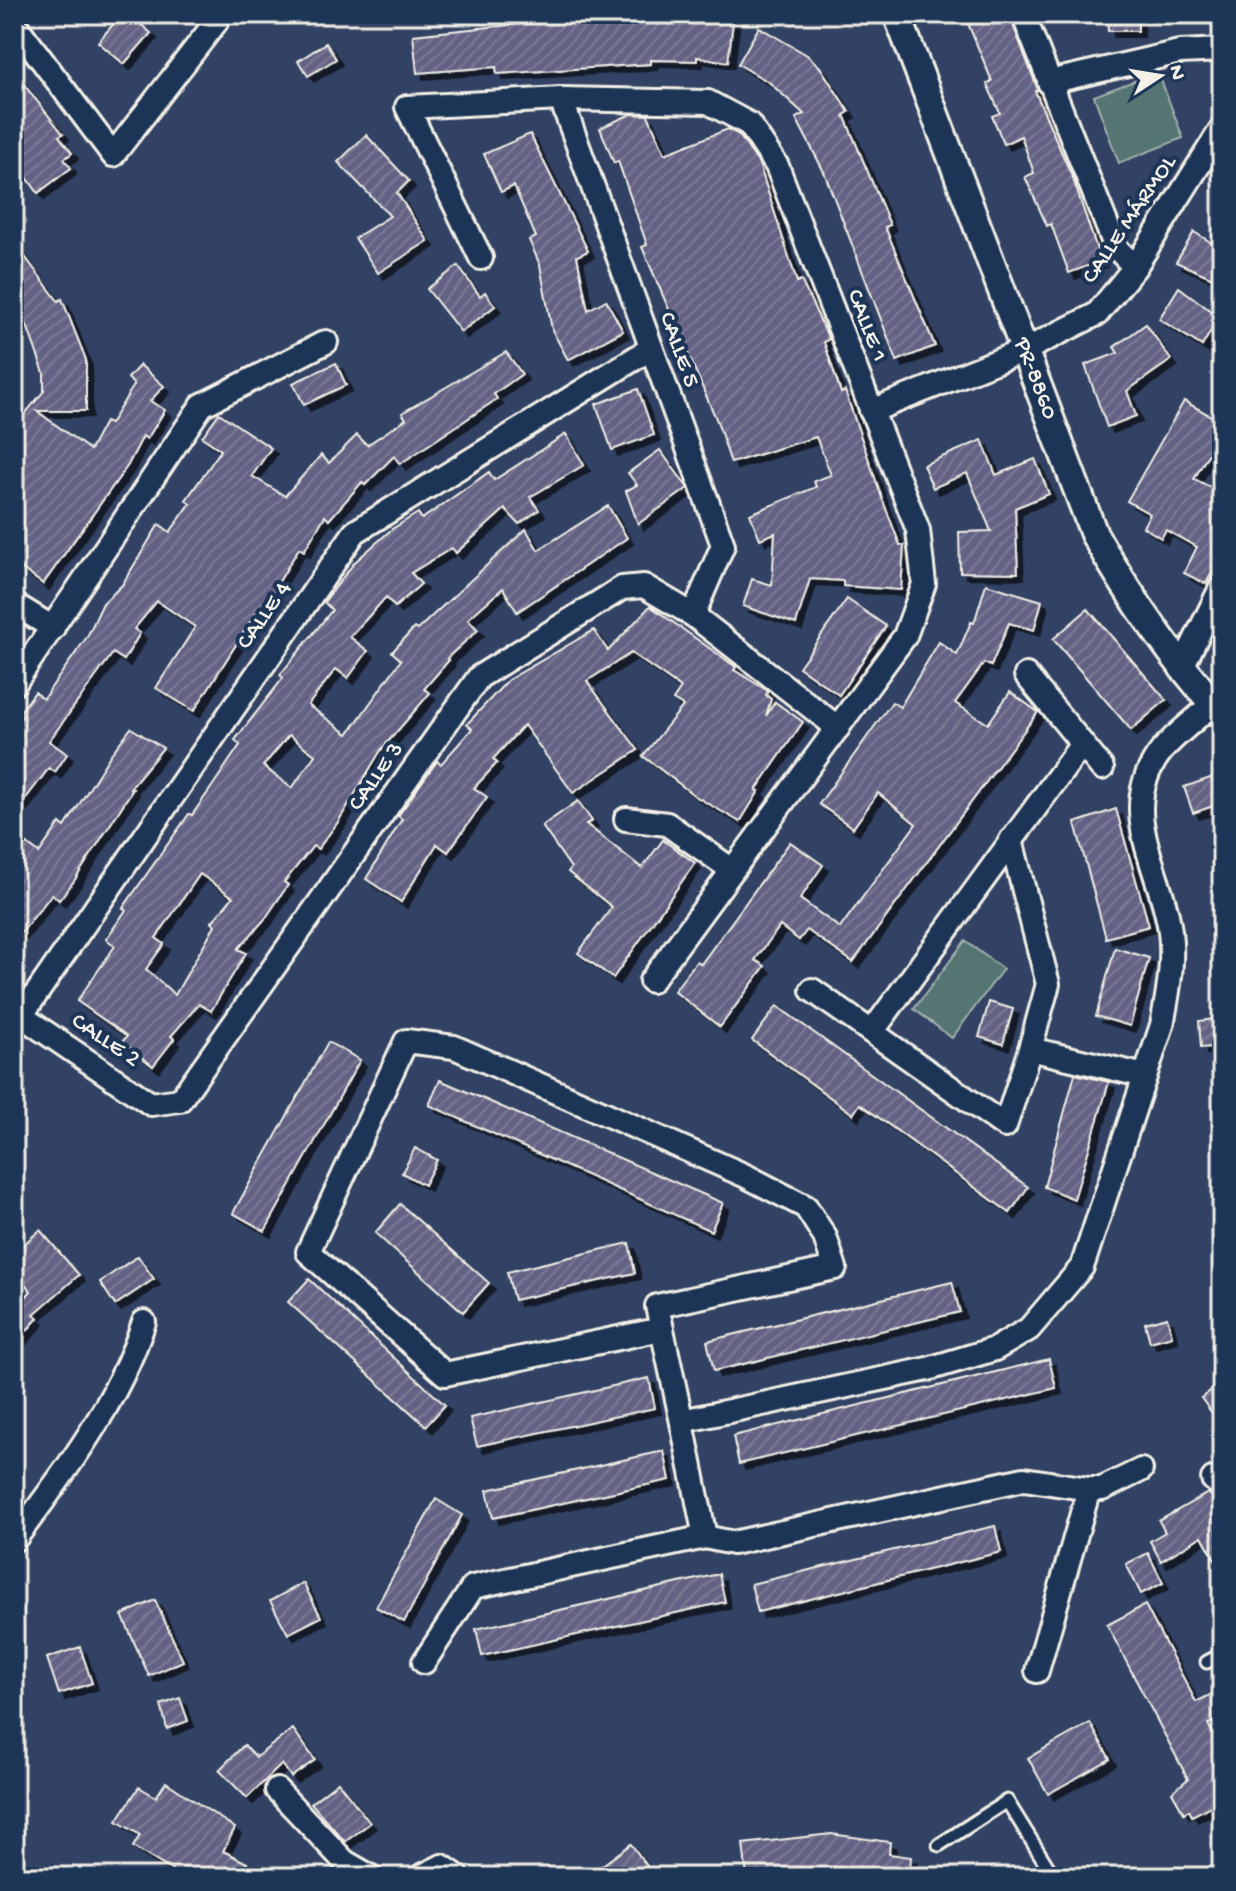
<svg xmlns="http://www.w3.org/2000/svg" width="1236" height="1891" font-family="'Gochi Hand',sans-serif">
<style>
.pitch{fill:#547473;stroke:#a4b2ae;stroke-width:2}
.building{fill:url(#building-hatch);stroke:#f4f1e8;stroke-width:2;fill-rule:evenodd;filter:url(#shadow)}
.lines{fill:none;stroke-linecap:round;stroke-linejoin:round}
.service-casing{stroke:#f4f1e8;stroke-width:17}
.minor-casing{stroke:#f4f1e8;stroke-width:28}
.tertiary-casing{stroke:#f4f1e8;stroke-width:32}
.service{stroke:#1d3557;stroke-width:11}
.minor{stroke:#1d3557;stroke-width:22}
.tertiary{stroke:#1d3557;stroke-width:26}
.labels{text-anchor:middle;dominant-baseline:central;stroke-width:8;stroke-linejoin:round;paint-order:stroke}
.street-label{font-size:24px;fill:#f4f1e8;stroke:#1d3557}
</style>
<defs>
<pattern id="building-hatch" width="6" height="6" patternUnits="userSpaceOnUse" patternTransform="scale(2)"><rect width="6" height="6" fill="#646284"/><path d="M-1 1l2-2M0 6l6-6M5 7l2-2" fill="none" stroke="#7b7995"/></pattern>
<filter id="shadow"><feDropShadow dx="6" dy="6" stdDeviation="0" flood-color="#0009"/></filter>
</defs>
<rect width="100%" height="100%" fill="#324264"/>
<filter id="ink" filterUnits="userSpaceOnUse"><feTurbulence type="fractalNoise" baseFrequency=".0125" numOctaves="2"/><feDisplacementMap in="SourceGraphic" scale="16" xChannelSelector="R" yChannelSelector="G"/><feConvolveMatrix kernelMatrix="1 2 1 2 8 2 1 2 1" color-interpolation-filters="sRGB"/></filter>
<g filter="url(#ink)">
<!-- pitch -->
<g class="pitch">
<polygon points="1158,72 1183,138 1119,163 1094,96"/>
<polygon points="965,941 1003,969 952,1038 914,1009"/>
</g>
<!-- building -->
<g class="building">
<polygon points="122,14 129,14 151,33 124,64 98,42"/>
<polygon points="663,14 734,14 728,62 697,57 697,61 651,60 651,64 497,74 496,67 417,73 413,35 539,22 539,19"/>
<polygon points="964,14 1009,14 1038,90 1035,91 1073,179 1101,261 1069,273 1051,224 1047,226 1025,177 1034,173 1021,136 1004,144 992,116 1000,113 987,84 992,81"/>
<polygon points="1107,14 1138,14 1138,31 1108,31"/>
<polygon points="759,27 807,55 820,67 849,112 844,115 890,225 885,227 935,346 897,361 824,172 796,118 804,114 770,83 738,64"/>
<polygon points="326,43 336,59 308,76 298,61"/>
<polygon points="14,72 63,134 59,136 72,153 64,159 71,168 38,193 14,159"/>
<polygon points="631,114 648,115 665,154 728,129 739,135 759,164 797,282 801,280 829,339 824,342 841,393 845,391 883,501 900,545 904,545 901,590 843,586 843,581 810,579 796,624 743,606 752,579 772,585 775,533 760,539 750,514 816,487 814,481 831,475 816,437 731,463 717,421 642,247 647,245 618,161 614,163 600,128"/>
<polygon points="530,134 588,251 577,256 588,310 606,300 623,331 568,360 552,330 540,265 529,240 536,237 514,186 501,192 484,154"/>
<polygon points="366,135 409,181 397,193 428,241 378,273 355,238 390,216 338,162"/>
<polygon points="1194,232 1222,249 1222,282 1176,262"/>
<polygon points="14,242 58,301 62,299 86,360 86,411 37,411 90,450 105,422 110,424 134,385 128,378 140,365 164,386 150,401 165,410 147,439 143,436 128,465 43,584 14,563 14,427 44,391 44,373 20,306 14,310"/>
<polygon points="458,266 480,296 485,292 495,306 461,332 427,289"/>
<polygon points="1179,287 1219,317 1202,346 1159,319"/>
<polygon points="1146,324 1171,360 1127,391 1136,416 1107,427 1085,365 1118,353 1114,347"/>
<polygon points="506,352 522,374 494,394 497,399 400,464 394,456 365,485 362,482 329,520 325,516 304,551 299,548 259,615 256,613 194,711 156,688 195,627 157,601 134,629 140,633 124,660 113,653 49,741 67,754 55,772 49,768 14,814 14,728 23,715 20,712 35,692 43,699 87,637 103,603 122,585 159,524 170,532 190,504 186,500 221,450 202,437 219,413 271,448 252,476 285,496 321,455 329,463 357,435 367,445 406,419 402,413"/>
<polygon points="336,363 346,385 304,405 293,383"/>
<polygon points="638,389 654,435 612,450 596,404"/>
<polygon points="1184,401 1222,422 1222,430 1194,479 1222,493 1222,553 1206,584 1184,573 1197,547 1166,530 1161,538 1143,527 1150,514 1127,501"/>
<path d="M 566,434 L 584,465 L 530,497 L 539,510 L 519,524 L 505,509 L 456,553 L 452,548 L 411,573 L 421,584 L 395,607 L 386,597 L 350,637 L 368,651 L 348,678 L 336,669 L 308,705 L 348,734 L 401,660 L 392,652 L 414,628 L 417,630 L 526,529 L 538,550 L 608,506 L 627,538 L 517,612 L 503,588 L 468,619 L 478,630 L 447,658 L 449,660 L 424,689 L 430,693 L 381,750 L 338,822 L 318,849 L 313,846 L 284,882 L 288,885 L 265,919 L 238,949 L 246,953 L 211,1011 L 199,1004 L 171,1036 L 174,1039 L 153,1066 L 122,1042 L 127,1036 L 77,1001 L 115,946 L 106,939 L 126,910 L 123,908 L 189,814 L 192,815 L 211,788 L 240,745 L 235,740 L 283,678 L 280,675 L 332,610 L 324,602 L 355,562 L 392,529 L 418,513 L 422,519 L 489,472 L 494,480 ZM 289,735 L 315,755 L 292,788 L 263,766 ZM 200,874 L 233,897 L 212,922 L 215,925 L 175,995 L 146,969 L 164,944 L 156,938 Z"/>
<polygon points="982,440 996,475 1035,459 1049,494 1015,508 1018,573 960,572 959,532 991,531 967,473 933,488 923,465"/>
<polygon points="660,450 688,488 638,524 626,491 637,485 628,473"/>
<polygon points="986,584 1042,601 1034,630 1009,623 991,666 984,663 955,703 988,724 1010,692 1038,712 853,962 807,930 799,940 780,926 755,960 765,966 720,1027 674,991 697,961 701,964 790,842 823,865 800,899 840,928 916,824 878,793 853,828 819,804 892,702 900,707 939,642 957,655 971,622 974,623"/>
<polygon points="847,599 886,626 839,695 799,667"/>
<polygon points="650,606 736,667 734,670 768,691 766,695 771,699 766,716 775,702 803,722 756,790 759,791 740,822 695,796 643,756 683,706 673,700 681,688 631,653 587,681 638,750 573,793 524,725 493,759 497,763 474,788 487,797 448,852 437,844 401,902 366,879 402,819 398,816 437,761 441,764 472,729 467,724 508,680 594,630 608,651"/>
<polygon points="1088,609 1166,700 1131,730 1053,639"/>
<polygon points="131,728 163,748 130,788 133,789 74,881 59,900 52,894 14,942 14,834 39,853 60,823 65,827 111,754"/>
<polygon points="1222,774 1222,803 1193,813 1184,787"/>
<polygon points="578,801 592,821 586,824 642,868 663,840 695,863 613,978 578,953 612,907 568,872 571,868 542,826"/>
<polygon points="1116,809 1149,926 1106,938 1075,823"/>
<polygon points="1115,948 1149,958 1130,1026 1096,1016"/>
<polygon points="989,1002 1013,1009 1003,1044 979,1037"/>
<polygon points="777,1006 1028,1187 1010,1213 860,1104 853,1114 752,1040"/>
<polygon points="1222,1018 1222,1046 1201,1048 1199,1021"/>
<polygon points="328,1042 360,1060 265,1231 233,1213"/>
<polygon points="1075,1074 1109,1082 1074,1199 1044,1187"/>
<polygon points="440,1080 723,1203 711,1231 429,1105"/>
<polygon points="415,1148 437,1160 424,1185 402,1173"/>
<polygon points="400,1204 489,1283 463,1312 375,1233"/>
<polygon points="40,1230 79,1275 34,1314 38,1318 14,1345 14,1297 21,1303 31,1291 14,1271 14,1253"/>
<polygon points="629,1243 635,1273 514,1300 507,1272"/>
<polygon points="138,1256 154,1279 115,1305 100,1282"/>
<polygon points="309,1279 445,1405 426,1426 288,1302"/>
<polygon points="952,1282 960,1312 714,1371 707,1341"/>
<polygon points="1167,1317 1172,1336 1150,1342 1145,1323"/>
<polygon points="1049,1359 1056,1388 739,1464 733,1436"/>
<polygon points="649,1378 655,1408 477,1446 470,1418"/>
<polygon points="1222,1382 1222,1406 1212,1413 1201,1398"/>
<polygon points="664,1451 670,1480 493,1518 487,1490"/>
<polygon points="1208,1493 1222,1506 1222,1572 1202,1536 1161,1561 1150,1541 1165,1532 1159,1521"/>
<polygon points="436,1499 462,1515 404,1622 376,1607"/>
<polygon points="995,1526 1001,1552 758,1612 751,1584"/>
<polygon points="1148,1553 1163,1583 1141,1594 1126,1564"/>
<polygon points="719,1574 725,1602 482,1656 476,1629"/>
<polygon points="303,1583 321,1617 288,1634 270,1601"/>
<polygon points="155,1600 183,1661 149,1676 122,1615"/>
<polygon points="1145,1605 1196,1702 1222,1689 1222,1717 1208,1724 1222,1751 1222,1800 1192,1816 1189,1810 1184,1813 1172,1792 1188,1779 1107,1625"/>
<polygon points="80,1647 92,1683 59,1694 47,1658"/>
<polygon points="180,1698 188,1721 167,1729 161,1705"/>
<polygon points="1090,1723 1110,1759 1048,1794 1028,1758"/>
<polygon points="293,1729 315,1760 291,1777 282,1764 247,1798 219,1770 244,1745 256,1757"/>
<polygon points="166,1782 235,1828 223,1851 247,1863 240,1877 221,1877 211,1872 208,1877 183,1877 133,1847 140,1835 117,1821 139,1787 156,1797"/>
<polygon points="338,1782 370,1823 345,1842 311,1803"/>
<polygon points="831,1834 890,1842 889,1854 911,1857 909,1877 828,1877 829,1872 747,1877 743,1844"/>
<polygon points="631,1844 655,1877 608,1877 600,1867"/>
</g>
<g class="lines">
<!-- service casing -->
<g class="service-casing">
<g id="service">
<polyline points="1207,1662 1222,1654"/>
<polyline points="939,1845 1007,1801 1054,1877"/>
</g>
</g>
<!-- minor casing -->
<g class="minor-casing">
<g id="minor">
<polyline points="1023,14 1116,248 1135,267"/>
<polyline points="14,23 113,155 216,22"/>
<polyline points="1049,82 1180,52 1222,50"/>
<polyline points="561,99 723,545 693,615"/>
<polyline points="481,258 407,107 561,99 708,102 749,124 777,166 918,530 924,584 905,636 651,981"/>
<polyline points="871,411 1025,350 1097,314 1135,267 1222,128"/>
<polyline points="14,604 53,628"/>
<polyline points="1181,669 1222,586"/>
<polyline points="1026,675 1102,768"/>
<polyline points="14,684 202,405 326,342"/>
<polyline points="626,819 667,824 732,870"/>
<polyline points="1011,840 1048,984 1030,1049"/>
<polyline points="812,990 1005,1126 1030,1049 1145,1076"/>
<polyline points="14,1011 151,1104 180,1100 479,677 622,588 644,586 693,615 838,728"/>
<polyline points="21,1016 355,532 650,349"/>
<polyline points="872,1032 1082,744"/>
<path d="M 662,1329 L 445,1374 L 308,1252 L 406,1041 L 454,1047 L 746,1176 L 806,1207 L 825,1237 L 835,1268 L 657,1306 C 674,1383 690,1460 705,1537 L 733,1543 L 1024,1479 L 1089,1489 L 1037,1671"/>
<path d="M 682,1421 L 928,1369 L 995,1349 L 1029,1329 L 1082,1267 L 1162,1025 C 1169,989 1176,951 1167,915 C 1156,864 1122,810 1155,760 C 1168,739 1195,721 1212,704"/>
<polyline points="1213,1479 1222,1486"/>
<polyline points="1089,1489 1102,1489 1141,1470"/>
<path d="M 14,1540 C 66,1471 117,1404 144,1322"/>
<polyline points="424,1662 473,1587 705,1537"/>
<polyline points="277,1790 345,1862 371,1877"/>
<polyline points="420,1877 442,1866 458,1877"/>
</g>
</g>
<!-- tertiary casing -->
<g class="tertiary-casing">
<g id="tertiary">
<path id="s1" d="M 897,14 L 1094,534 C 1131,599 1172,658 1222,714"/>
</g>
</g>
<!-- service -->
<use href="#service" class="service"/>
<!-- minor -->
<use href="#minor" class="minor"/>
<!-- tertiary -->
<use href="#tertiary" class="tertiary"/>
</g>
</g>
<g class="labels">
<!-- street labels -->
<g class="street-label">
<text transform="translate(1130 220) rotate(-56)">CALLE MÁRMOL</text>
<text transform="translate(866 326) rotate(69)">CALLE 1</text>
<text transform="translate(678 350) rotate(70)">CALLE 5</text>
<text stroke="none"><textPath href="#s1" startOffset="390">PR-8860</textPath></text>
<text transform="translate(265 616) rotate(-55)">CALLE 4</text>
<text transform="translate(377 777) rotate(-55)">CALLE 3</text>
<text transform="translate(105 1041) rotate(34)">CALLE 2</text>
</g>
</g>
<!-- margin -->
<rect width="1236" height="1891" fill="none" stroke="#1d3557" stroke-width="48"/>
<rect x="24" y="24" width="1188" height="1843" fill="none" stroke="#f4f1e8" stroke-width="3" filter="url(#ink)"/>
<!-- north arrow -->
<g transform="translate(1160 76) rotate(78)" stroke="#1d3557" stroke-width="6" paint-order="stroke">
<path d="M0-6L14 30L0 20L-14 30Z" fill="#f4f1e8"/>
<text y="-12" font-size="22" font-weight="bold" text-anchor="middle" fill="#f4f1e8">N</text>
</g>
</svg>
